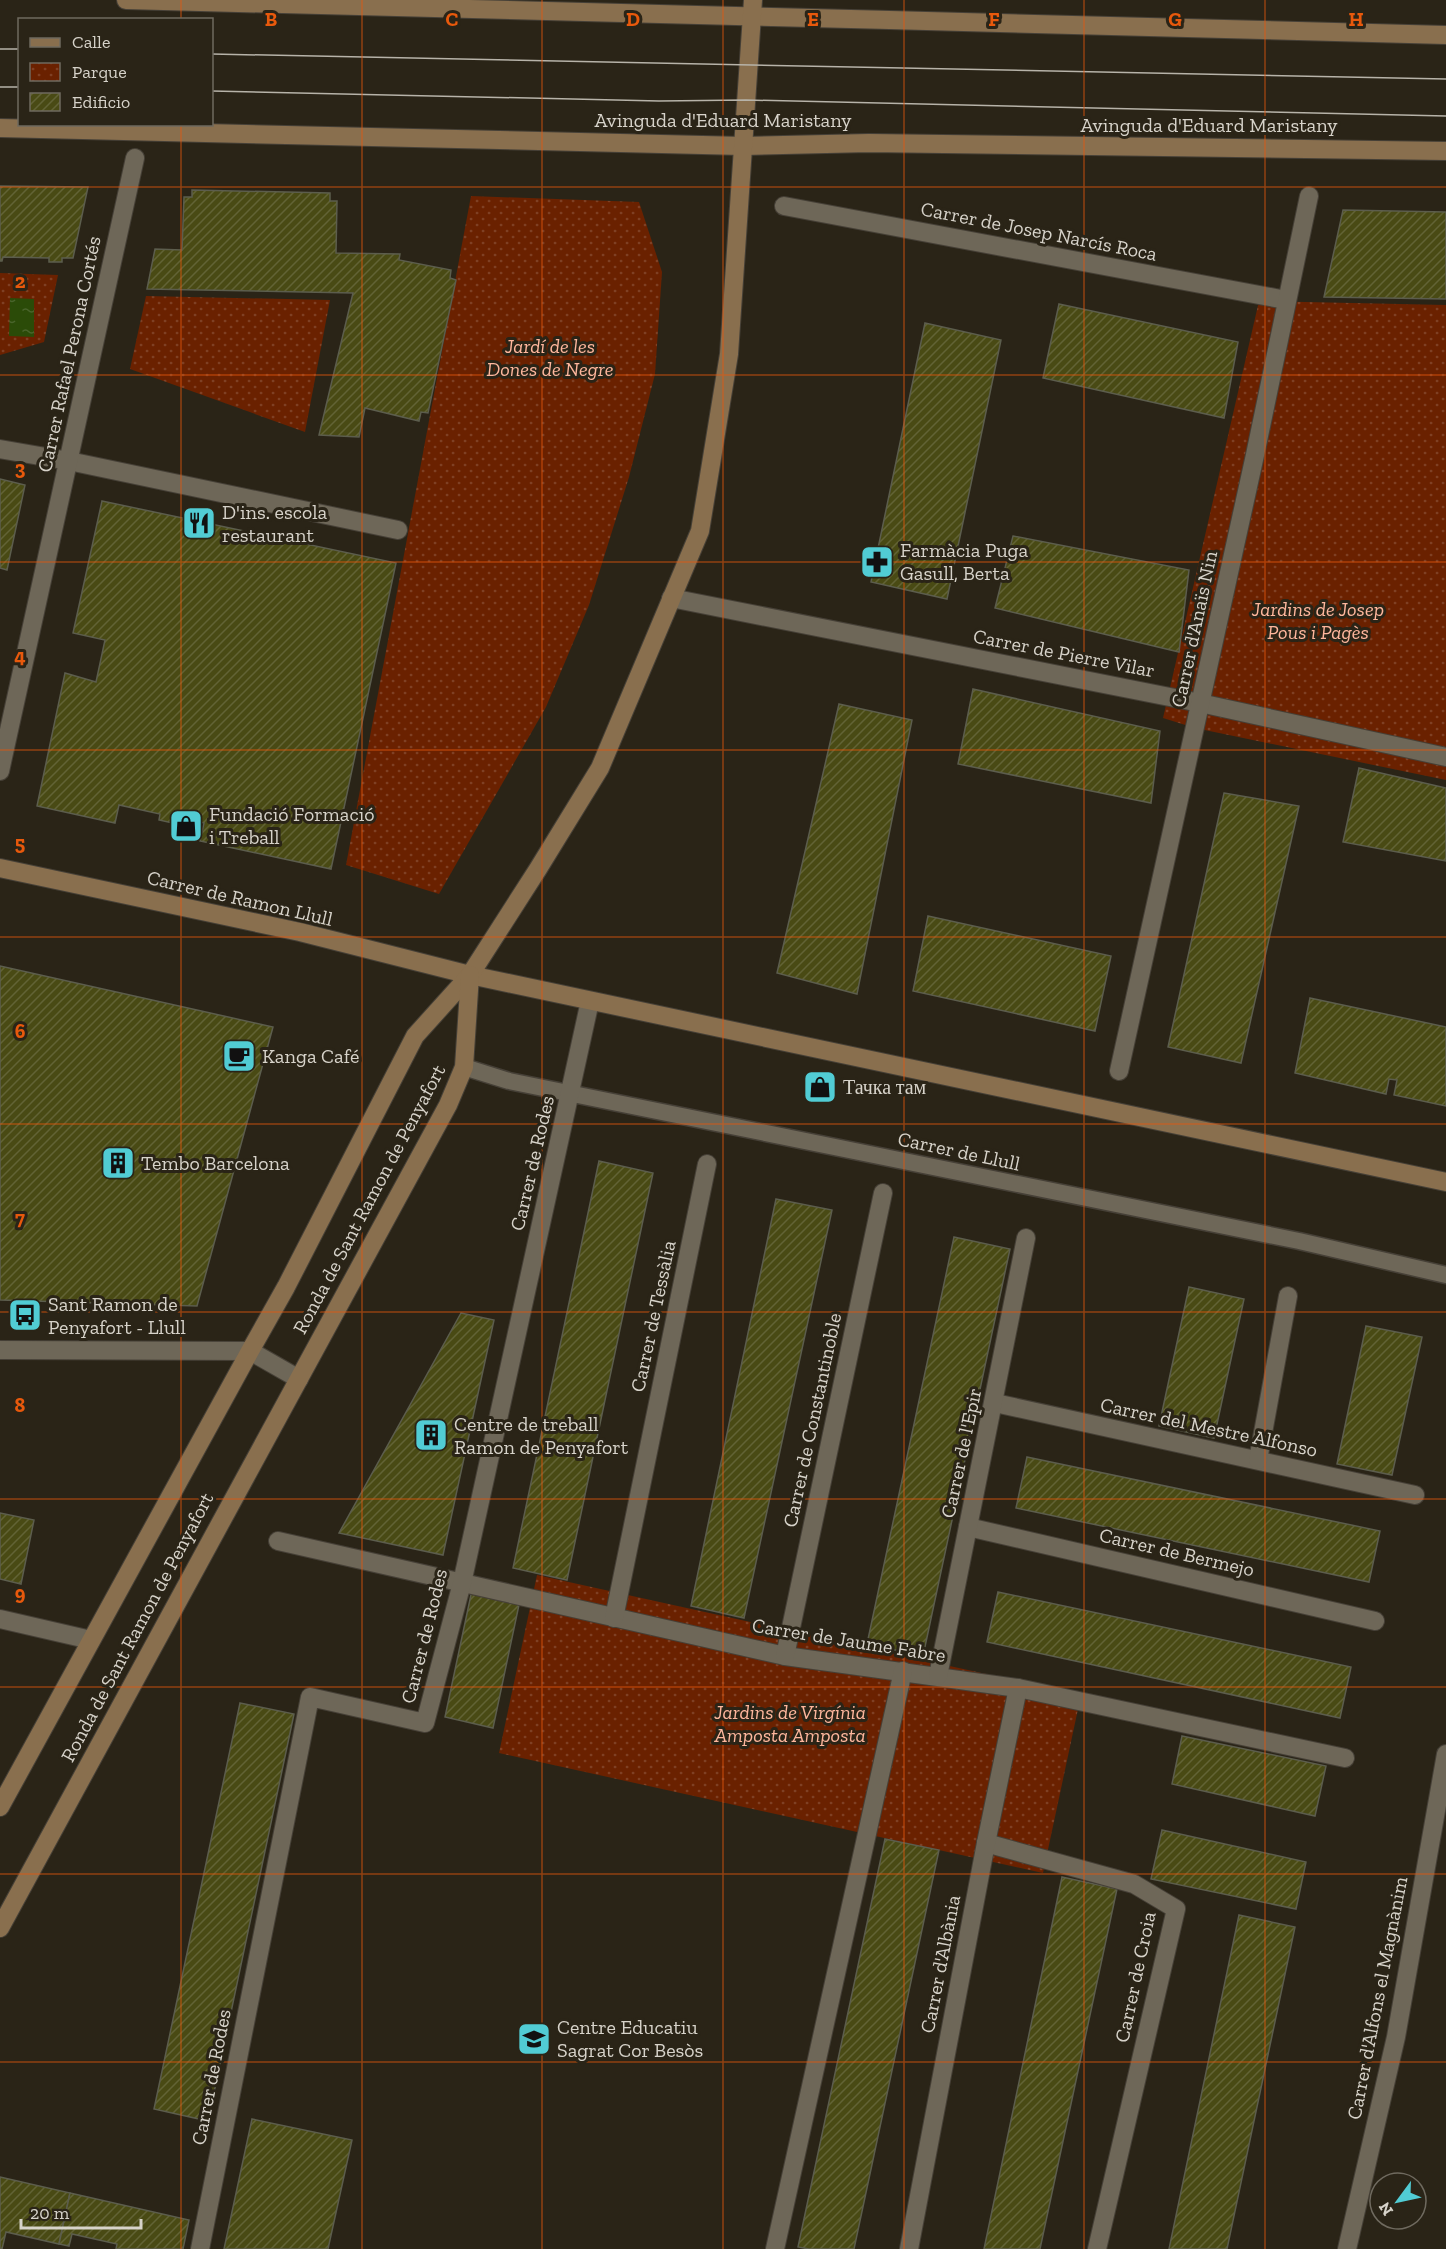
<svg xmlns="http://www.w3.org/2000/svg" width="1446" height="2249" font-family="'Zilla Slab',serif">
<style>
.park{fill:url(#park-dots)}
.water{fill:url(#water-ripples)}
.building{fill:url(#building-hatch);stroke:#5c5d4d;stroke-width:1.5}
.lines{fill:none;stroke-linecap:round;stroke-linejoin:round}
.lane-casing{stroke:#464037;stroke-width:19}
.street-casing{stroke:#464037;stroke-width:20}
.secondary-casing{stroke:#464037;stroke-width:20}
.lane{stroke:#6e6758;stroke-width:16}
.street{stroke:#6e6758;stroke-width:18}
.secondary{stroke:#896f4e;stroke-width:18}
.tram{stroke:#b7b3a9;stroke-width:1.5}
.grid{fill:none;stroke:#e8590c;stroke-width:1.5;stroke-opacity:0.55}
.labels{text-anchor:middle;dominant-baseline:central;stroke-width:6;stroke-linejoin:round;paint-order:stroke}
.street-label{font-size:20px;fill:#d7d3ca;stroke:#2a2417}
.park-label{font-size:20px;font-style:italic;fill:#ffb79d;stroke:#2a2417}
.poi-label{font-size:20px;fill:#d7d3ca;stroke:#2a2417;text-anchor:start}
.grid-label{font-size:20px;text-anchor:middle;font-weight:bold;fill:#e8590c;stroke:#2a2417;stroke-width:6;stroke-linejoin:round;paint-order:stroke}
</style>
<defs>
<pattern id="park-dots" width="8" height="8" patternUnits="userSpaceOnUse" patternTransform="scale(1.5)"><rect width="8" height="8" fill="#6a2100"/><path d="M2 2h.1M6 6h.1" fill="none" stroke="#7f4024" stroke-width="1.8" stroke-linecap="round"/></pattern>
<pattern id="water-ripples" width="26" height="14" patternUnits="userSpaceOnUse" patternTransform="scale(1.5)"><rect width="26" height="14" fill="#2b4b08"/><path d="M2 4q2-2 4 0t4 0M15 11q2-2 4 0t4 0" fill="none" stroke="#49642b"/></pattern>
<pattern id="building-hatch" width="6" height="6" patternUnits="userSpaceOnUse" patternTransform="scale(1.5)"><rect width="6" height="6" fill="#494a14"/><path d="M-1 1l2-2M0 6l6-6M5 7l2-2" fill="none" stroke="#626335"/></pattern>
</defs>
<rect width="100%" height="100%" fill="#2a2417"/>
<!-- park -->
<g class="park">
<polygon points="471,196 639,202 662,272 655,374 629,477 589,605 546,707 439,894 346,865"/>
<polygon points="0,273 58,275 44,342 0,355"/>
<polygon points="146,296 330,300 305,432 130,369"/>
<polygon points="1259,301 1446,305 1446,780 1195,728 1163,718"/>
<polygon points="537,1575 1081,1695 1043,1873 499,1753"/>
</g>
<!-- water -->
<polygon class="water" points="10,298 34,299 34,337 9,336"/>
<!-- building -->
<g class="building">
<polygon points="0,186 88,187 73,258 62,258 62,262 49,262 49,258 3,257 2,261 0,261"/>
<polygon points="192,190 330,193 330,201 337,201 336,253 400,254 399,260 451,270 450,278 456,280 428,413 421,412 419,421 365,408 359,437 319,435 353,293 147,289 155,249 182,250 184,197 192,197"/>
<polygon points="1343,210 1446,212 1446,299 1324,297"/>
<polygon points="1059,304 1238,342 1224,418 1043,378"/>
<polygon points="925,323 1001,340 947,599 871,582"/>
<polygon points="0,479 25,485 7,570 0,568"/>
<polygon points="102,501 396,563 331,869 200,841 204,823 196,821 194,827 186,826 159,820 160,814 119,805 115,823 37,806 65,673 96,682 105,640 73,633"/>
<polygon points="1013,536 1189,570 1179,652 995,608"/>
<polygon points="973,689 1160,731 1151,803 958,764"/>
<polygon points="839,704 912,720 857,994 777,973"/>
<polygon points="1359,768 1446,788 1446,861 1343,842"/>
<polygon points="1224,793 1299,806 1241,1063 1168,1047"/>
<polygon points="928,916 1111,956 1095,1031 913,991"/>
<polygon points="0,966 273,1027 197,1306 0,1300"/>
<polygon points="1310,998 1446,1027 1446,1106 1394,1095 1397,1080 1389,1079 1386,1094 1295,1073"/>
<polygon points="599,1161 653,1173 567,1580 513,1568"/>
<polygon points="776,1199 832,1210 744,1618 691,1606"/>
<polygon points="954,1237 1010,1249 923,1656 867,1644"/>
<polygon points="1189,1287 1244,1299 1214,1438 1159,1426"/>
<polygon points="461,1313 494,1320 443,1555 339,1533"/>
<polygon points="1366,1326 1422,1337 1392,1475 1337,1464"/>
<polygon points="1027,1457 1380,1531 1369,1582 1016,1508"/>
<polygon points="0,1513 34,1520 21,1584 0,1579"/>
<polygon points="472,1590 520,1600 493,1728 445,1717"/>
<polygon points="998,1592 1351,1667 1340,1718 987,1642"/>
<polygon points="240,1703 294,1714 208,2121 154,2109"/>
<polygon points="1182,1736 1326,1766 1315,1816 1172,1784"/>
<polygon points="1162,1830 1306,1862 1296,1909 1151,1879"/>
<polygon points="885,1839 939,1850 854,2249 809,2249 798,2247"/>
<polygon points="1062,1877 1117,1889 1065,2132 1040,2249 984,2249"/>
<polygon points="1239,1915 1295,1927 1227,2249 1169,2249"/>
<polygon points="252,2119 352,2140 328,2249 224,2249"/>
<polygon points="0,2177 70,2193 59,2244 6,2232 2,2249 0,2249"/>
<polygon points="70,2193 189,2220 183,2249 116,2249 117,2244 72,2234 69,2246 59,2244"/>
</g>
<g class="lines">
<!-- lane casing -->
<g class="lane-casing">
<polyline id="lane" points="464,1067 509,1081 1299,1241 1446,1275"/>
</g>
<!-- street casing -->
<g class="street-casing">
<g id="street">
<polyline points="784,206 1286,300"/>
<polyline points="0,449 69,461 398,530"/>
<polyline points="671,598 1200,703 1446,757"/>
<polyline points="0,771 135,158"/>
<polyline points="1119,1071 1255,455 1309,196"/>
<polyline points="0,1350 250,1351 299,1379"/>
<polyline points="995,1403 1415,1495"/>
<polyline points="1258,1460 1288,1296"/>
<polyline points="968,1527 1375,1621"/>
<polyline points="278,1541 785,1656 1018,1688 1345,1758"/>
<polyline points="614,1618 707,1164"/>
<polyline points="0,1619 91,1640"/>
<polyline points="785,1656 883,1193"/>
<polyline points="938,1676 1026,1238"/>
<polyline points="986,1843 1134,1884 1176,1909 1097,2249"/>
<polyline points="200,2249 310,1697 425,1723 462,1583 590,1001"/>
<polyline points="775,2249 903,1671"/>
<polyline points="909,2249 986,1843 1018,1688"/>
<polyline points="1347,2249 1396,2037 1446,1754"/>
</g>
</g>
<!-- secondary casing -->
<g class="secondary-casing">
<g id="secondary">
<path d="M 126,0 C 566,10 1006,24 1446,35"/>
<polyline points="0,128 743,146 869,143 1446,151"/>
<polyline points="0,868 300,932 470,975 1446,1182"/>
<polyline points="0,1807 250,1351 286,1287 415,1036 470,975 538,869 600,768 700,531 729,354 753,0"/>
<polyline points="0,1928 448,1105 464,1067 470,975"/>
</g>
</g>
<!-- lane -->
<use href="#lane" class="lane"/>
<!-- street -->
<use href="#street" class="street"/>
<!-- secondary -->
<use href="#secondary" class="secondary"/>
<!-- tram -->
<g class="tram">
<polyline points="0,49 20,49"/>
<polyline points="212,54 1446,79"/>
<polyline points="0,87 20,87"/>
<polyline points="212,91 659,101 746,100 1446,116"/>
</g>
</g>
<!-- grid -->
<path class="grid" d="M 181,0 L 181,20M 362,0 L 362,2249M 542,0 L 542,2249M 723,0 L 723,2249M 904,0 L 904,2249M 1084,0 L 1084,2249M 1265,0 L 1265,2249M 181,124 L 181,2249M 0,187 L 1446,187M 0,375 L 1446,375M 0,562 L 1446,562M 0,750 L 1446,750M 0,937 L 1446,937M 0,1124 L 1446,1124M 0,1312 L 1446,1312M 0,1499 L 1446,1499M 0,1687 L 1446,1687M 0,1874 L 1446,1874M 0,2062 L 1446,2062"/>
<!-- icons -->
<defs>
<g id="restaurant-square" transform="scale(1.725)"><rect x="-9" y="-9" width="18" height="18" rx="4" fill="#51ccd4" stroke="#2a2417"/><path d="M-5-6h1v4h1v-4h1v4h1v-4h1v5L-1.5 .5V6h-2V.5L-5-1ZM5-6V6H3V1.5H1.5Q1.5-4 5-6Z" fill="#111"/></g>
<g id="pharmacy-square" transform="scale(1.725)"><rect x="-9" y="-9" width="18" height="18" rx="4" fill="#51ccd4" stroke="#2a2417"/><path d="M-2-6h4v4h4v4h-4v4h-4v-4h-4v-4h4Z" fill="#111"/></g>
<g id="shop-square" transform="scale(1.725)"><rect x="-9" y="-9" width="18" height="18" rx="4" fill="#51ccd4" stroke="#2a2417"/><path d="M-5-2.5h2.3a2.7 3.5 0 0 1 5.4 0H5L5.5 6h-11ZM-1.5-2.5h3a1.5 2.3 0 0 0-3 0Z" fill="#111"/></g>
<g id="cafe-square" transform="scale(1.725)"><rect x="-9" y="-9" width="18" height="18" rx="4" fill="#51ccd4" stroke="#2a2417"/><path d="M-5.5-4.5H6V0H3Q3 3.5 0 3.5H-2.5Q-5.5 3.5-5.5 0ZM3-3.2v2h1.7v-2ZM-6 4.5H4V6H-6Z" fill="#111"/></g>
<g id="building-square" transform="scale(1.725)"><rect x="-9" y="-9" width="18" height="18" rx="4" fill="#51ccd4" stroke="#2a2417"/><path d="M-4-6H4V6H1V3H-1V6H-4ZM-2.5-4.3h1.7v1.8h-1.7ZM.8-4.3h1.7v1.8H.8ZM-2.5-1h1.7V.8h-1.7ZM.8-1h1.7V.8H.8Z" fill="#111"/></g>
<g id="bus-square" transform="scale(1.725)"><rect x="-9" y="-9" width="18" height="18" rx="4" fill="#51ccd4" stroke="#2a2417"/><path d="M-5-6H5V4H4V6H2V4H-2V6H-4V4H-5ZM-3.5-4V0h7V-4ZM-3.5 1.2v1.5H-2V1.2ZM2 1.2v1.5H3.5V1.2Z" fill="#111"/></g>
<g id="school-square" transform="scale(1.725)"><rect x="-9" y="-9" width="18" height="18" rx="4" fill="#51ccd4" stroke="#2a2417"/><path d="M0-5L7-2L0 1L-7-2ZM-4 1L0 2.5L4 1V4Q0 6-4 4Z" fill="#111"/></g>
</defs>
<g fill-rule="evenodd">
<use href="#restaurant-square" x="199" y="523"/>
<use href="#pharmacy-square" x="877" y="562"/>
<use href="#shop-square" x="186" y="826"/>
<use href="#cafe-square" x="239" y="1056"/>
<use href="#shop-square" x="820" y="1087"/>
<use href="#building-square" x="118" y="1163"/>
<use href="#bus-square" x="25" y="1315"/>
<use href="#building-square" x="431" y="1435"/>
<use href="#school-square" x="534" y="2039"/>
</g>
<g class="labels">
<!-- street labels -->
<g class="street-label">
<text x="723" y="120">Avinguda d'Eduard Maristany</text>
<text x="1209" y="125">Avinguda d'Eduard Maristany</text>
<text transform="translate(1039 231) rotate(11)">Carrer de Josep Narcís Roca</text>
<text transform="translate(69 354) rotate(-78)">Carrer Rafael Perona Cortés</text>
<text transform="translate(1194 629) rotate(-78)">Carrer d'Anaïs Nin</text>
<text transform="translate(1064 653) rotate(11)">Carrer de Pierre Vilar</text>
<text transform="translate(240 898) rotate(13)">Carrer de Ramon Llull</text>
<text transform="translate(959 1151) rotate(12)">Carrer de Llull</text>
<text transform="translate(532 1163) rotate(-77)">Carrer de Rodes</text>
<text transform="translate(369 1199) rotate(-62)">Ronda de Sant Ramon de Penyafort</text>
<text transform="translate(653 1316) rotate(-78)">Carrer de Tessàlia</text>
<text transform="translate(812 1420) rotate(-78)">Carrer de Constantinoble</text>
<text transform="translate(1209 1427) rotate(12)">Carrer del Mestre Alfonso</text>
<text transform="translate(961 1453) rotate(-78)">Carrer de l'Epir</text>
<text transform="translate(1177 1552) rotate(13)">Carrer de Bermejo</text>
<text transform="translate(137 1627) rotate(-62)">Ronda de Sant Ramon de Penyafort</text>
<text transform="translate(424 1636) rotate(-76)">Carrer de Rodes</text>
<text transform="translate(849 1640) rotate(9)">Carrer de Jaume Fabre</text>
<text transform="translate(940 1964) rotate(-79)">Carrer d'Albània</text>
<text transform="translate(1135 1977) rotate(-78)">Carrer de Croia</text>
<text transform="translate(1377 1998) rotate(-79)">Carrer d'Alfons el Magnànim</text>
<text transform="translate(211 2077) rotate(-79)">Carrer de Rodes</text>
</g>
<!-- park labels -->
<g class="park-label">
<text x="550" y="346">Jardí de les<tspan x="550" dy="23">Dones de Negre</tspan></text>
<text x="1318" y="609">Jardins de Josep<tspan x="1318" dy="23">Pous i Pagès</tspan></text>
<text x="790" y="1712">Jardins de Virgínia<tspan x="790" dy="23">Amposta Amposta</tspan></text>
</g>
<!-- poi labels -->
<g class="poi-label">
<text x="222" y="512">D'ins. escola<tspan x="222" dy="23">restaurant</tspan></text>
<text x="900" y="550">Farmàcia Puga<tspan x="900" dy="23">Gasull, Berta</tspan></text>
<text x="209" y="814">Fundació Formació<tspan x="209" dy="23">i Treball</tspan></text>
<text x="262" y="1056">Kanga Café</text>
<text x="843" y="1087">Тачка там</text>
<text x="141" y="1163">Tembo Barcelona</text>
<text x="48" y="1304">Sant Ramon de<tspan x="48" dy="23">Penyafort - Llull</tspan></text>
<text x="454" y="1424">Centre de treball<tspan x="454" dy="23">Ramon de Penyafort</tspan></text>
<text x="557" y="2027">Centre Educatiu<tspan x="557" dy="23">Sagrat Cor Besòs</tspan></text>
</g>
</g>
<g class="grid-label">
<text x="271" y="26">B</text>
<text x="452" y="26">C</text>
<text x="633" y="26">D</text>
<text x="813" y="26">E</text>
<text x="994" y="26">F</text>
<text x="1175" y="26">G</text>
<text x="1356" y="26">H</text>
<text x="20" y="288">2</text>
<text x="20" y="475">3</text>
<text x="20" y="663">4</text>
<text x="20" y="850">5</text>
<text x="20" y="1038">6</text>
<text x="20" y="1225">7</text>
<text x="20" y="1412">8</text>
<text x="20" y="1600">9</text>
</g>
<!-- legend -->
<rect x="18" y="18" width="195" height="108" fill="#2a2417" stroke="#6f6a5f" stroke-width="1.5"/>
<rect x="30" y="38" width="30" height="9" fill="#896f4e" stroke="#6f6a5f" stroke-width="1.5"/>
<text x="72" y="48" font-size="18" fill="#d7d3ca">Calle</text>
<rect x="30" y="63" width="30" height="18" fill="url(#park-dots)" stroke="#6f6a5f" stroke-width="1.5"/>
<text x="72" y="78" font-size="18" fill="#d7d3ca">Parque</text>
<rect x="30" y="93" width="30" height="18" fill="url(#building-hatch)" stroke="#6f6a5f" stroke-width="1.5"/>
<text x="72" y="108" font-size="18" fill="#d7d3ca">Edificio</text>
<!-- north arrow -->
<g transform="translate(1398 2201) rotate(237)"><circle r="28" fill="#2a2417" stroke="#6f6a5f" stroke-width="1.5"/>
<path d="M0-4.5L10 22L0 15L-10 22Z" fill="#51ccd4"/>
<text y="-9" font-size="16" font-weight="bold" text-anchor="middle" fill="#d7d3ca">N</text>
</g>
<!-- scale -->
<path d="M21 2219v9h120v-9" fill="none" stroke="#d7d3ca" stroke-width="3"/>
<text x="30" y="2219" font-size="18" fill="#d7d3ca" stroke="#2a2417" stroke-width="4.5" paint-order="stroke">20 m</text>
</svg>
